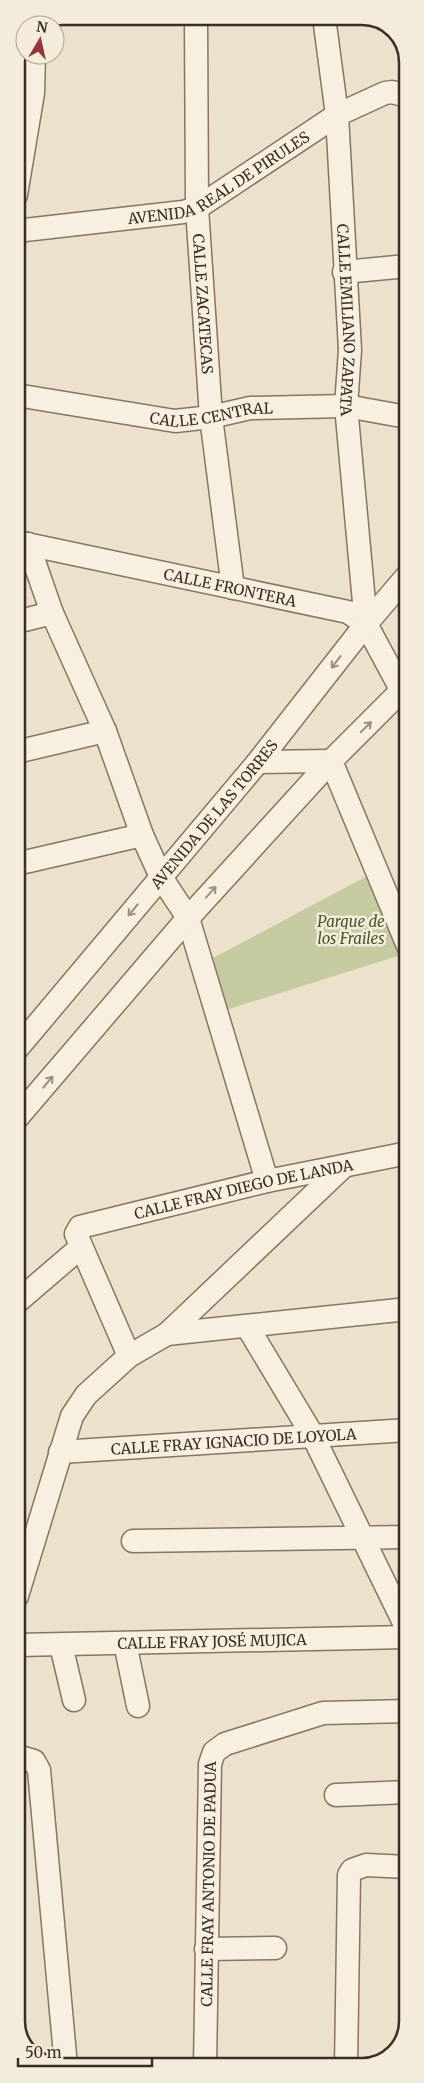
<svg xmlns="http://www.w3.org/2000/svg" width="424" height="2083" font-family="Merriweather,serif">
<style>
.green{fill:#c6caa0}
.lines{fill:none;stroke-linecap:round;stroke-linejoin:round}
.minor-casing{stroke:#887461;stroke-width:25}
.minor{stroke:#f7efdf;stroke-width:22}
.oneway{stroke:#988e81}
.labels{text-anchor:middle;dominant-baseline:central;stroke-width:5;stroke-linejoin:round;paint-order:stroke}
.street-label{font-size:15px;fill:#3a2d23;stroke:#f4ecdb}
.park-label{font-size:15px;font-style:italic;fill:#4c542b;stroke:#f4ecdb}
.rim{fill:none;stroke:#3a2d23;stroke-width:2.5}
</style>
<rect width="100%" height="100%" fill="#ece1cc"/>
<!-- green -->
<polygon class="green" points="371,874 404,954 226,1010 213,958"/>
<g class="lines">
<!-- minor casing -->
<g class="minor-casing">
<g id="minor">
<path id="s1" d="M 196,16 L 197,208 L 211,417 L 233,588"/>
<path id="s2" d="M 324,17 L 337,115 L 350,350 L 346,406 L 366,624"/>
<polyline points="16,195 33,93 34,55"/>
<path id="s3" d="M 16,231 L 183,212 L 197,208 L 337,115 L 385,93 L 392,92 L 407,96"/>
<polyline points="344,272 407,266"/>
<path id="s4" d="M 16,395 L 175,421 L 211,417 L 250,408 L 346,406 L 407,417"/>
<path id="s5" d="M 17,542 L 348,612 L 366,624 L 402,691"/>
<polyline points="28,544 52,613 105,731 142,835 161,877 188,918 267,1181"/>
<polyline points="16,622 52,613"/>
<polyline points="16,752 105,731"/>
<polyline points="258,762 331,761 408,946"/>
<polyline points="16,864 142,835"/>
<path id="s6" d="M 16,1050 L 258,762 L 366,624 L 407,576"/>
<polyline points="16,1119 188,918 331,761 407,685"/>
<polyline points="17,1302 81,1247"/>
<polyline points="247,1326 313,1436 408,1631"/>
<polyline points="167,1334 408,1309"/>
<path id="s7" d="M 129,1356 L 76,1234 L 80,1227 L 267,1181 L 408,1153"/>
<path id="s8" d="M 60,1452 L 408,1430"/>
<polyline points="133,1541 408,1537"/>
<polyline points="17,1596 72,1416 86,1395 129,1356 167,1334 344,1166"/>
<polyline points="125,1643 138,1706"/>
<path id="s9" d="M 17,1645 L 408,1637"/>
<polyline points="61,1645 74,1700"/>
<polyline points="17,1756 34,1761 39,1770 66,2066"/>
<polyline points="336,1795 408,1792"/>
<polyline points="206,1949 275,1948"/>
<path id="s10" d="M 205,2066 L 210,1764 L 214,1752 L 225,1744 L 323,1713 L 408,1711"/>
<polyline points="346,2066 349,1875 352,1870 366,1865 408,1867"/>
</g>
</g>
<!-- minor -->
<use href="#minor" class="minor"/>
</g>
<!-- one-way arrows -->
<defs><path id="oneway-shaft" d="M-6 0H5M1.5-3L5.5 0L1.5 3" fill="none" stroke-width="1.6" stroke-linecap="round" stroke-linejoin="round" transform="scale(1.25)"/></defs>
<g class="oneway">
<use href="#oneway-shaft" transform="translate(336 662) rotate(128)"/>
<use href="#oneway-shaft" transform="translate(366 727) rotate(-44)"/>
<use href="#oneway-shaft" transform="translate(211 892) rotate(-48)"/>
<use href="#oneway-shaft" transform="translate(133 910) rotate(130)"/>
<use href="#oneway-shaft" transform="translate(48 1082) rotate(-50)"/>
</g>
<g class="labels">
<!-- street labels -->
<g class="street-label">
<text stroke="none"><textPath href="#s3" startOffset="214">AVENIDA REAL DE PIRULES</textPath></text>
<text stroke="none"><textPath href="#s1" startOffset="288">CALLE ZACATECAS</textPath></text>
<text stroke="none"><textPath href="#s2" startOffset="304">CALLE EMILIANO ZAPATA</textPath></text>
<text stroke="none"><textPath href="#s4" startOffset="198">CALLE CENTRAL</textPath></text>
<text stroke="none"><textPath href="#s5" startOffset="218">CALLE FRONTERA</textPath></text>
<text stroke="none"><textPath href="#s6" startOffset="308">AVENIDA DE LAS TORRES</textPath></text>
<text stroke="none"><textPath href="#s7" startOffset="309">CALLE FRAY DIEGO DE LANDA</textPath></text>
<text stroke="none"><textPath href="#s8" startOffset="174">CALLE FRAY IGNACIO DE LOYOLA</textPath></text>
<text stroke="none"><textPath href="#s9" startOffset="195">CALLE FRAY JOSÉ MUJICA</textPath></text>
<text stroke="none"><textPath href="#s10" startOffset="182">CALLE FRAY ANTONIO DE PADUA</textPath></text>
</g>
<!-- park labels -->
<g class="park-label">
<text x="351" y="921">Parque de<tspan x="351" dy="17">los Frailes</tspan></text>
</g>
</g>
<!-- crop -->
<path d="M0 0H424V2083H0ZM62 25H362A37 37 0 0 1 399 62V2021A37 37 0 0 1 362 2058H62A37 37 0 0 1 25 2021V62A37 37 0 0 1 62 25Z" fill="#f4ecdb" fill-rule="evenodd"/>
<path class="rim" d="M62 25H362A37 37 0 0 1 399 62V2021A37 37 0 0 1 362 2058H62A37 37 0 0 1 25 2021V62A37 37 0 0 1 62 25Z"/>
<!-- north arrow -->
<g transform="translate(40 40) rotate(9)"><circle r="24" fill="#f4ecdb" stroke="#aaa091"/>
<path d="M0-4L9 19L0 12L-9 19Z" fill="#92363a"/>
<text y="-8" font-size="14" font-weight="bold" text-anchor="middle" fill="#3a2d23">N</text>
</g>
<!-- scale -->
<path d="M18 2058v8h134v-8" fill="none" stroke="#3a2d23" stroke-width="2.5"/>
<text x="25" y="2058" font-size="15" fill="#3a2d23" stroke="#f4ecdb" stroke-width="4" paint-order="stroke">50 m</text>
</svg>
